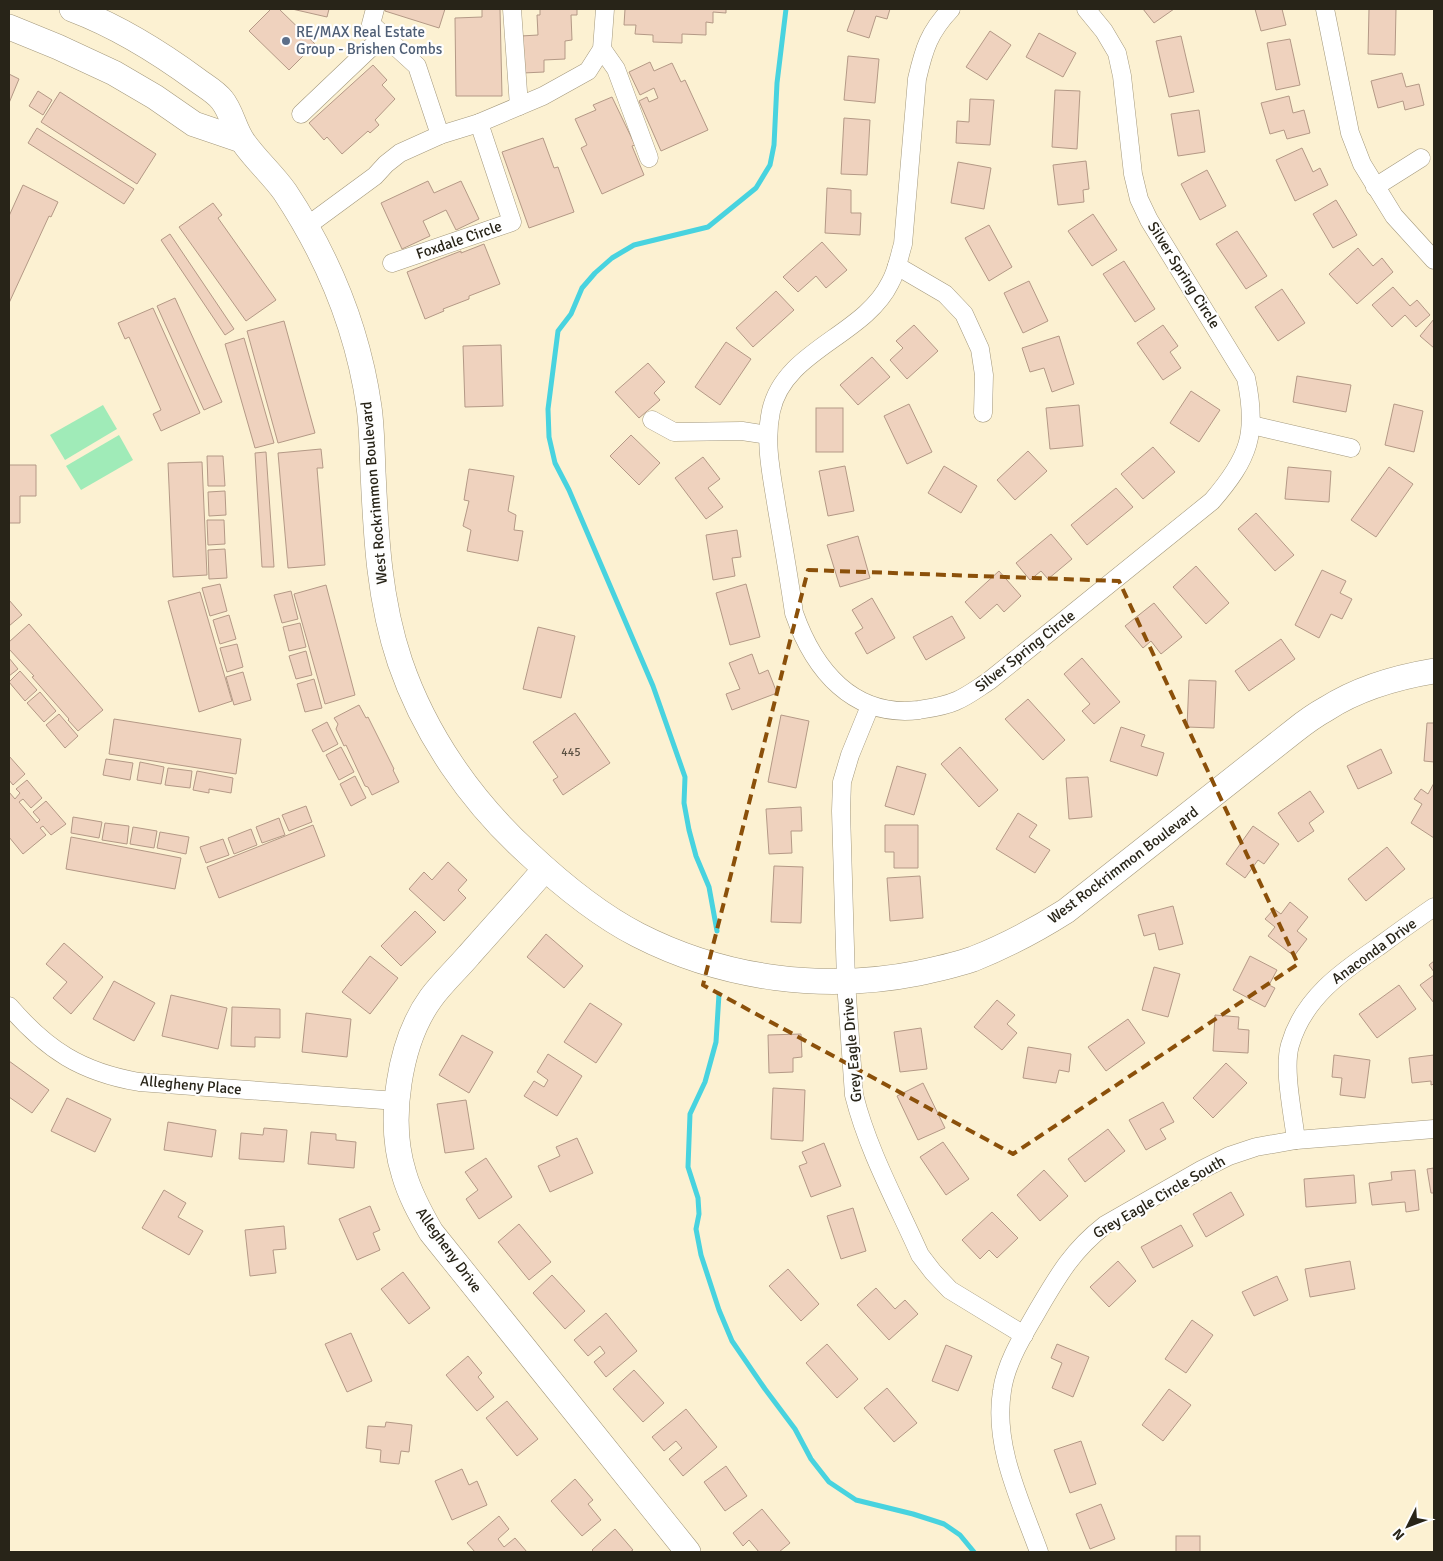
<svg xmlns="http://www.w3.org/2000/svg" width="1443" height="1561" font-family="Signika,sans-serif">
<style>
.green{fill:#a0ebb8}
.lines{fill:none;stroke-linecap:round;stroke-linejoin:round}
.stream{stroke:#48d3df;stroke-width:5}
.building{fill:#efd2be;stroke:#b49986}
.street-casing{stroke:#a3987c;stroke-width:19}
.secondary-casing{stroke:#a3987c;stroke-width:26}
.street{stroke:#fff;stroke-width:18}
.secondary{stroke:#fff;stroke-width:25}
.marked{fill:none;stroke:#8b500a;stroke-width:4;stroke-dasharray:10 6;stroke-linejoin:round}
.service-dot{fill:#5c6f8a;stroke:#fefefe;stroke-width:2}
.labels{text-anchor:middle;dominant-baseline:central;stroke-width:4.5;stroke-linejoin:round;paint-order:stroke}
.number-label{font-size:12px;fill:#5a5042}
.service-label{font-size:15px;fill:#4e5e75;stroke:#fefefe;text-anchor:start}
.street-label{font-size:15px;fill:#282418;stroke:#fefefe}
</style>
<rect width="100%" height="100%" fill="#fcf1d2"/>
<!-- green -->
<g class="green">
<polygon points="103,405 117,429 65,460 50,435"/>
<polygon points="119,435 133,460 81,490 66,466"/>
</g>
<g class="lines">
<!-- stream -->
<g class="stream">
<polyline points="717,931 709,887 696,856 689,830 684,803 685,777 653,686 569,490 555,463 549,437 548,409 558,331 571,314 582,288 595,273 612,258 634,245 708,227 756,188 770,165 774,145 777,83 786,9"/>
<polyline points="719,994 716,1042 705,1082 690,1114 688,1167 698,1198 699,1214 696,1229 701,1255 719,1310 732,1341 765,1389 795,1429 811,1459 829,1482 856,1500 913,1514 944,1524 960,1535 974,1552"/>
</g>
</g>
<!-- building -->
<g class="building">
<polygon points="271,9 279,9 315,44 289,70 249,31"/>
<polygon points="292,9 329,9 327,17"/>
<polygon points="385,9 445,9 439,28 385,11"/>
<polygon points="482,9 500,9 502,96 456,96 455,18 482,17"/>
<polygon points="540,9 577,9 577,15 571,15 572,40 565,41 565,59 544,60 544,72 523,73 521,36 538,35 537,15 540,15"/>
<polygon points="625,9 726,9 726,13 713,12 713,23 706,22 706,35 682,34 682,43 653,42 653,35 635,34 636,25 624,25"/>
<polygon points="855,9 890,9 887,19 876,16 869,38 847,31"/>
<polygon points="1143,9 1174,9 1154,23"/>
<polygon points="1255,9 1282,9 1286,25 1261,31"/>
<polygon points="1369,9 1396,9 1395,55 1368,54"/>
<polygon points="990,31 1011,45 987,80 966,67"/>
<polygon points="1039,33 1076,53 1063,77 1026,57"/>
<polygon points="1181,36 1194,92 1169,97 1156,41"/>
<polygon points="1290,39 1300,85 1276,90 1267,43"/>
<polygon points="848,56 879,59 875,103 844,100"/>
<polygon points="650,62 654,71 672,63 681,82 685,80 708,130 661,151 639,101 647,97 649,102 658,98 654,88 640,95 629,72"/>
<polygon points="373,65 387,80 382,85 395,99 375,120 379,125 370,133 368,131 342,154 327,137 324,140 309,123"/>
<polygon points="1402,73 1406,87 1419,84 1424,105 1405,110 1403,101 1378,108 1371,81"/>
<polygon points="9,74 19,79 9,103"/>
<polygon points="1055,90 1080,91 1077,149 1052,147"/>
<polygon points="38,91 52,100 43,115 29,106"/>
<polygon points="60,92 156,154 137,184 41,122"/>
<polygon points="1289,96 1293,113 1304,110 1310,133 1287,139 1284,130 1270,134 1261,103"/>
<polygon points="612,97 635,145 632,146 644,175 602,194 581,148 587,145 575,119 596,110 593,105"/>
<polygon points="970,99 994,100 990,145 956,143 957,121 969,122"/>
<polygon points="1199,110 1205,152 1178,156 1171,114"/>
<polygon points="844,118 870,120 867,175 841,174"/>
<polygon points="37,128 134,189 124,204 28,143"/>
<polygon points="543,138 554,168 558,167 574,212 529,228 502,152"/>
<polygon points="1302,148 1313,172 1320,168 1328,185 1295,201 1276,160"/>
<polygon points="1086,161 1089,189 1083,190 1084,202 1058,205 1053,165"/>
<polygon points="958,162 991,168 984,209 951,203"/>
<polygon points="1207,170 1226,206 1200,220 1181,184"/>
<polygon points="428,181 434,193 461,181 479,219 456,230 446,210 423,221 430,236 402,249 381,203"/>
<polygon points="23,185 58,202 51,217 49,216 9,303 9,216"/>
<polygon points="827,188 851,190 851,213 861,213 860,235 825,233"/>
<polygon points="1336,200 1357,235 1333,248 1313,214"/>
<polygon points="213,203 222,215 218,218 276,300 246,321 179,227"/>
<polygon points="1093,214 1117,250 1092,266 1068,231"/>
<polygon points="989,225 1012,267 989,281 965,238"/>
<polygon points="1237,231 1267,276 1246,289 1216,244"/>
<polygon points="170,234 234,329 225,335 161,240"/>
<polygon points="822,242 847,270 826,288 816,276 798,292 783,277"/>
<polygon points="484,244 500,284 469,296 469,299 443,309 444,311 425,319 407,272 461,251 461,253"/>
<polygon points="1358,248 1373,266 1382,258 1393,272 1357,304 1329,274"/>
<polygon points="1124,261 1155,309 1135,322 1103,274"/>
<polygon points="1029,281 1048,321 1023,333 1004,293"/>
<polygon points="1393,287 1410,306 1417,300 1430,315 1416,327 1405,315 1392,327 1372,305"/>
<polygon points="1282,289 1305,323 1278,341 1255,307"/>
<polygon points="776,291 794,310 753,347 736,328"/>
<polygon points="175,298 222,402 204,410 157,306"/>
<polygon points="153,308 200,413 161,431 153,414 161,410 129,337 125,339 118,323"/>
<polygon points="1434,319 1434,348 1420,336"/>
<polygon points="284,321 315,433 278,443 247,331"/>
<polygon points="914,325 938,351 907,379 890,360 903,348 896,341"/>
<polygon points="1163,325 1178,346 1170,352 1181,368 1163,380 1137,343"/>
<polygon points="1059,336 1074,384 1052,392 1044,368 1030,372 1022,348"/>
<polygon points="244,338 274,443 255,448 225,344"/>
<polygon points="726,342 751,359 720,405 695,387"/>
<polygon points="501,345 503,406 465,407 463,346"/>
<polygon points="872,357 890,377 858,405 840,385"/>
<polygon points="648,363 665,382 654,393 660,400 639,418 615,392"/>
<polygon points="1297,376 1351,385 1346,412 1293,402"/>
<polygon points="1191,391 1220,410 1199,442 1170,423"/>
<polygon points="909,404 932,452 907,464 884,416"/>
<polygon points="1394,404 1423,411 1414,452 1385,445"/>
<polygon points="1079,405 1083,446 1050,449 1046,408"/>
<rect x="816" y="408" width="27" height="44"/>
<polygon points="631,435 660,463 639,485 610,456"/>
<polygon points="1153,447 1175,472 1143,499 1121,474"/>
<polygon points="321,449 323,468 317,468 325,565 288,568 278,453"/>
<polygon points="1028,451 1047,471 1015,500 997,480"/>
<polygon points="266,452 274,567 262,567 255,453"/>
<polygon points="207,456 223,456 225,486 208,486"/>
<polygon points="703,457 720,479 708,488 723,507 706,519 675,478"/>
<polygon points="202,462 207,575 173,577 168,463"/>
<polygon points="9,465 36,465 36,496 20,496 20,523 9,523"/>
<polygon points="845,466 854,511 828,516 819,471"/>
<polygon points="944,466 977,486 961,513 928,493"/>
<polygon points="1288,467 1331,471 1329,502 1285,499"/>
<polygon points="1389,467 1413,484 1376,537 1351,520"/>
<polygon points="469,469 514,476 508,511 516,515 514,530 523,531 518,561 467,551 471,530 463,526 469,501 464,500"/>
<polygon points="1116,488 1133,507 1087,545 1071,525"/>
<polygon points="225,491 226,515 209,516 208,492"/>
<polygon points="1256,513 1294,555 1275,571 1238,529"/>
<polygon points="207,520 224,520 225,544 208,545"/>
<polygon points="737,530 741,557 732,558 735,576 713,580 706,535"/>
<polygon points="1051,534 1072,559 1048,579 1041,571 1030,580 1016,563"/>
<polygon points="858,536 870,578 840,587 827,545"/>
<polygon points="225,549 227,578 209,579 208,550"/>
<polygon points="1196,566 1229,603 1206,624 1173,587"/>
<polygon points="1322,570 1346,581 1340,593 1352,599 1342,619 1331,614 1319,638 1295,625"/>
<polygon points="999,571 1021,596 1004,612 997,604 980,619 965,602"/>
<polygon points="220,584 227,611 210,616 202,588"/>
<polygon points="746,584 760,637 730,645 716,593"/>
<polygon points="326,585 355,695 325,704 294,594"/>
<polygon points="291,591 298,619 282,623 274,595"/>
<polygon points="200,592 232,701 199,712 168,601"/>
<polygon points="872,598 895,638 867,654 855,633 863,628 852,610"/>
<polygon points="9,600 22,615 9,626"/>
<polygon points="1154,603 1182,637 1161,654 1151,641 1143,648 1125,626"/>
<polygon points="229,615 236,639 220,644 213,620"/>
<polygon points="952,616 965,638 926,660 913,637"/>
<polygon points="300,623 306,647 289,651 283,627"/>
<polygon points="29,624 103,710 78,731 68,720 69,719 32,677 34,676 9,649 9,642"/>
<polygon points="538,627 575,636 561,698 523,689"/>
<polygon points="1281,639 1295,659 1249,691 1235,671"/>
<polygon points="237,644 243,667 227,672 220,648"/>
<polygon points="306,651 312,675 296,679 289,656"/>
<polygon points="752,654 759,674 768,670 777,693 732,710 726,694 740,689 729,663"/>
<polygon points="9,658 18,669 9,676"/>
<polygon points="1082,658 1120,702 1094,724 1082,711 1090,704 1064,674"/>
<polygon points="20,671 37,690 25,701 9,682"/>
<polygon points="243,672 251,700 234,705 226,677"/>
<polygon points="314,679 322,708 305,712 297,684"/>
<polygon points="1189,680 1216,681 1214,728 1187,727"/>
<polygon points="40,692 56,711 44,722 27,703"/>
<polygon points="1028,699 1065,740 1043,760 1005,719"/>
<polygon points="359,705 366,718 368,717 394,769 393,770 399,782 372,795 368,787 365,786 346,745 344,746 336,729 338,724 334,718"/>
<polygon points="575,713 610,763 563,795 553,780 558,777 533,742"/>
<polygon points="59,714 78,736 65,748 46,725"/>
<polygon points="781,715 809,721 796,788 768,782"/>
<polygon points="114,719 241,739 236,774 109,754"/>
<polygon points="327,722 338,744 323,752 312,730"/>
<polygon points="1427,723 1434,723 1434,762 1424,761"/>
<polygon points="1121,727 1145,735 1141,746 1164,753 1157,776 1110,761"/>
<polygon points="341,747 354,772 339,780 326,755"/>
<polygon points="960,747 998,790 979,807 941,764"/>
<polygon points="1381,749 1392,773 1358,789 1347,766"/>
<polygon points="9,756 25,774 13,785 9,780"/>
<polygon points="106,759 133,763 130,780 103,775"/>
<polygon points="140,762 164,767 161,784 137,780"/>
<polygon points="897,766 926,774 914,815 885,806"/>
<polygon points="168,768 192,771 190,788 165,785"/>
<polygon points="197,771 233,778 231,793 209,789 209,793 193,790"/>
<polygon points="355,776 366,798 351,806 340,784"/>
<polygon points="1088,777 1092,817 1069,819 1066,778"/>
<polygon points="27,780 42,798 31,808 23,799 19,802 37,823 40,820 33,812 46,801 66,824 51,835 43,826 40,828 46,835 23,854 9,837 9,792 15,799 20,793 16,789"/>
<polygon points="1434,783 1434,838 1411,823 1422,804 1414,799 1421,789 1428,794"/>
<polygon points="1310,791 1324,812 1309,823 1314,831 1298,842 1278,813"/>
<polygon points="306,806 312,822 289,831 282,815"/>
<polygon points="801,807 802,831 791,831 792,853 769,854 766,809"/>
<polygon points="1018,813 1037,825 1029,837 1050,850 1035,873 996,849"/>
<polygon points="73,817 102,822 99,838 71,833"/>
<polygon points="279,818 285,835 262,843 256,827"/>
<polygon points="105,823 129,826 127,844 102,840"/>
<polygon points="313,825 325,856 219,898 207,867"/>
<polygon points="885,825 918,825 918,868 894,868 894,852 885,852"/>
<polygon points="1253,826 1279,844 1264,864 1258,860 1245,878 1226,864"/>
<polygon points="133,827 157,831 154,848 130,844"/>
<polygon points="251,829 257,845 234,854 228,838"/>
<polygon points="160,832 189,837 186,854 157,848"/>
<polygon points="71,837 181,858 175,889 66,869"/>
<polygon points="223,839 229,855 206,863 200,847"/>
<polygon points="1387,847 1405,869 1366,901 1348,879"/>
<polygon points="448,862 467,880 458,890 466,898 444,921 409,889 424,872 432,880"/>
<polygon points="774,866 803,867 801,923 771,922"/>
<polygon points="920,876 923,918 890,921 887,878"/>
<polygon points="1290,902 1308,917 1297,931 1307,939 1294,956 1268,936 1275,927 1265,919 1274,909 1281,914"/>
<polygon points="1173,906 1183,944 1159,950 1155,933 1144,936 1138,915"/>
<polygon points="415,911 436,932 401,966 381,946"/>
<polygon points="546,934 583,966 564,988 527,957"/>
<polygon points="64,943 103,977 71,1014 53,998 67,982 46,964"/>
<polygon points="370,956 398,978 370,1014 342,992"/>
<polygon points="1250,956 1277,970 1269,985 1275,988 1265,1007 1233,990"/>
<polygon points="1434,961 1434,972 1429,965"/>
<polygon points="1154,967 1180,974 1168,1017 1142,1010"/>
<polygon points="1434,975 1434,1003 1420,985"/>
<polygon points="114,981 155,1003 134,1041 93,1019"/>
<polygon points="1399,985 1416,1009 1377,1038 1359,1014"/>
<polygon points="171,995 227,1008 218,1049 162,1036"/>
<polygon points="997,1000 1015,1015 1007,1024 1017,1033 1002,1050 974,1027"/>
<polygon points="590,1003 622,1024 596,1063 564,1042"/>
<polygon points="232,1007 280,1009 280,1038 255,1037 255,1047 231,1046"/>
<polygon points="306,1013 351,1019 347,1057 302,1052"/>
<polygon points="1215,1015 1239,1017 1238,1029 1249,1030 1248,1053 1213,1051"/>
<polygon points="1128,1019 1145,1043 1106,1071 1088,1047"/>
<polygon points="921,1028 927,1069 900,1072 894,1032"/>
<polygon points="801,1034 802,1057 793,1058 793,1072 769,1073 768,1035"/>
<polygon points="462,1035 493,1052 469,1093 439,1075"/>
<polygon points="1028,1047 1071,1054 1069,1072 1059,1070 1056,1083 1023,1078"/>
<polygon points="548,1054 582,1076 557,1116 524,1096 534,1081 544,1087 548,1080 537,1072"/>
<polygon points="1334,1055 1370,1060 1365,1098 1340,1095 1342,1078 1332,1077"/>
<polygon points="1434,1055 1434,1084 1431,1085 1431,1081 1412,1083 1409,1058"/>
<polygon points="9,1061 49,1090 32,1113 9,1097"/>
<polygon points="1226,1063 1247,1083 1213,1118 1193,1098"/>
<polygon points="923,1083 945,1128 918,1140 897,1096"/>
<polygon points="773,1088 805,1090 803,1141 771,1139"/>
<polygon points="67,1098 111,1119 95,1152 51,1131"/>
<polygon points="466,1100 474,1149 445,1153 437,1104"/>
<polygon points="1163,1102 1174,1122 1160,1129 1166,1139 1146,1150 1129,1120"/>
<polygon points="168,1122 216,1130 212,1157 164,1150"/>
<polygon points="264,1128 287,1130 284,1162 239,1159 241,1133 263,1135"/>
<polygon points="1108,1129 1125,1151 1085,1182 1068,1159"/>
<polygon points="311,1132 336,1134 336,1140 356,1142 354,1168 308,1164"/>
<polygon points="577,1138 593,1173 550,1192 538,1166 560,1156 556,1147"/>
<polygon points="943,1142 969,1179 946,1195 920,1157"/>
<polygon points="824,1143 841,1186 811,1197 799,1166 807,1163 802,1152"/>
<polygon points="486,1158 512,1197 479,1219 466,1199 478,1190 465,1172"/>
<polygon points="1434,1168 1434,1193 1431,1193 1427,1169"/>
<polygon points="1044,1170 1068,1196 1040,1221 1017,1195"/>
<polygon points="1415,1170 1419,1210 1406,1212 1405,1202 1372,1205 1369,1183 1392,1180 1391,1172"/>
<polygon points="1354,1175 1356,1203 1306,1207 1304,1179"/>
<polygon points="164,1190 186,1203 178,1217 203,1231 189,1255 142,1228"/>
<polygon points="1231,1192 1244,1215 1206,1237 1193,1214"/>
<polygon points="370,1206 380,1230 373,1233 380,1250 357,1260 339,1219"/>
<polygon points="853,1208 866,1251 841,1259 827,1216"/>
<polygon points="992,1212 1018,1238 997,1258 989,1250 980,1259 962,1240"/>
<polygon points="519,1224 551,1262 529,1280 498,1242"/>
<polygon points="1181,1225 1193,1246 1153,1268 1141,1247"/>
<polygon points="284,1226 286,1249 273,1250 276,1273 250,1276 245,1230"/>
<polygon points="1118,1261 1136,1281 1109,1307 1090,1287"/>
<polygon points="1350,1261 1355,1289 1310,1297 1305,1269"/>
<polygon points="788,1269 819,1304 801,1321 769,1286"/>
<polygon points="403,1272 430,1308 409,1324 381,1289"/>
<polygon points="552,1275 585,1311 565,1329 533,1293"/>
<polygon points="1277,1276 1288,1300 1254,1316 1242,1292"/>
<polygon points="876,1288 895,1309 905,1300 918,1314 889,1340 857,1305"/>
<polygon points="606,1313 637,1351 606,1377 594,1362 605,1353 600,1346 588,1356 574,1340"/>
<polygon points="1192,1320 1213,1335 1186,1373 1165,1359"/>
<polygon points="351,1333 372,1381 347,1392 325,1344"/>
<polygon points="827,1344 858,1379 837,1398 806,1363"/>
<polygon points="1057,1344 1089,1357 1073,1397 1052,1388 1062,1363 1051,1358"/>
<polygon points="946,1345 972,1356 958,1391 932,1381"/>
<polygon points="468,1356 482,1373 478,1377 494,1397 477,1411 446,1375"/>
<polygon points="634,1370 664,1403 643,1422 613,1389"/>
<polygon points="887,1388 917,1423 894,1442 864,1408"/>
<polygon points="1169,1389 1191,1405 1163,1441 1142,1425"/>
<polygon points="507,1401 538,1439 517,1456 486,1418"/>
<polygon points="686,1409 717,1447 683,1476 669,1459 682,1448 676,1441 664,1451 652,1437"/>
<polygon points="386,1422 412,1425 409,1452 401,1451 399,1464 380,1462 381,1450 366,1448 368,1426 385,1427"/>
<polygon points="1081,1441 1096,1484 1070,1493 1054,1450"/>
<polygon points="726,1466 747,1496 725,1511 704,1482"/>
<polygon points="462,1469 469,1485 477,1481 487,1505 452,1520 435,1481"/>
<polygon points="575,1479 593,1500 588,1504 601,1520 582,1536 551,1501"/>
<polygon points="1101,1504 1115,1539 1090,1549 1076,1514"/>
<polygon points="762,1509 790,1543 779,1552 759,1552 749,1540 743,1546 733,1533"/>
<polygon points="499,1516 509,1529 498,1539 504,1547 515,1538 527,1552 475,1552 467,1543"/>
<polygon points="615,1529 633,1550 630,1552 594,1552 592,1550"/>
<rect x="1176" y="1536" width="24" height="16"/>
</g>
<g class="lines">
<!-- street casing -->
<g class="street-casing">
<g id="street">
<polyline points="375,9 371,24 417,66 440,135 479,123 543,96 588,71 602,49 605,9"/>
<polyline points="512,9 519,106"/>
<path d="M 951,9 C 929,32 924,49 917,79 L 903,244 C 899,257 897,271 890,283 C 864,336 784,350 771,411 C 764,444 772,476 777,509 C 783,544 789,578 794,613 C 814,670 853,718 919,710 C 931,708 945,706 956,701 C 968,696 978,688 989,681 L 1212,501 C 1249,458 1258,434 1246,378 L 1149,220 L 1139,199 L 1133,174 L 1122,76 L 1117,53 L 1104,31 L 1086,9"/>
<polyline points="1325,9 1350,133 1362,164 1394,216 1434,260"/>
<polyline points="602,49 616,69 649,158"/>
<polyline points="301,114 384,35"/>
<polyline points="1375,187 1421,158"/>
<polyline points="307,226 375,176 386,164 400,153 440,135"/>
<polyline points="392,263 512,222 479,123"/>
<polyline points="897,266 945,294 964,314 980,349 984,375 983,413"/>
<polyline points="652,420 674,432 742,431 768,435"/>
<polyline points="1252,425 1351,448"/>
<path d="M 870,706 L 850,755 L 842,782 L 841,811 L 846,982 L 854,1095 C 868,1151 897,1203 920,1255 L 933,1272 L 950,1290 L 1024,1335"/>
<path d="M 9,1006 C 47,1050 81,1072 139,1082 L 397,1101"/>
<path d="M 1296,1140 C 1293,1114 1283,1069 1290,1045 C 1303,999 1341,972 1378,947 C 1397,933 1415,920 1434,907"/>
<path d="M 1039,1552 C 1021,1502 993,1446 1002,1391 C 1006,1361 1025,1333 1039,1308 C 1059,1274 1073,1250 1105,1225 L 1201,1170 L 1229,1156 L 1256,1147 L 1296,1140 L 1434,1129"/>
</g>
</g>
<!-- secondary casing -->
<g class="secondary-casing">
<g id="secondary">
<path d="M 72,9 C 117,26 159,52 197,80 C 205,86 216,92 222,100 C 232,112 234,130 244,143 C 256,160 273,175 285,192 C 328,257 358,330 369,407 C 372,428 372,450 373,472 C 376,536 379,600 400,662 C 425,735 471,801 528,853 C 560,883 599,915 638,935 C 724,979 824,992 919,973 C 937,969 956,965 973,959 C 1006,946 1036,930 1066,911 L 1294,731 C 1304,723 1315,715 1326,709 C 1357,689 1398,677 1434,671"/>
<polyline points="9,27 58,47 114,73 155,97 194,124 241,140"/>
<path d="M 545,869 C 520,898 495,926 469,955 C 457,969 442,983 431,998 C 399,1042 387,1121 404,1174 C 410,1195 420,1213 431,1232 L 688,1552"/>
</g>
</g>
<!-- street -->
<use href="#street" class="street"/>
<!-- secondary -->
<use href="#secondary" class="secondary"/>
</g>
<!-- marked area -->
<path class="marked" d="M 808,570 L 1119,581 L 1298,964 L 1013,1154 L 703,985 Z"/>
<!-- markers -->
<circle class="service-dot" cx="286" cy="41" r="5"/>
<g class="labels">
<!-- number labels -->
<g class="number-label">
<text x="571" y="752">445</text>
</g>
<!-- service labels -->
<g class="service-label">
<text x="296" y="32">RE/MAX Real Estate<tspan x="296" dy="17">Group - Brishen Combs</tspan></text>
</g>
<!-- street labels -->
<g class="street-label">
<text transform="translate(459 240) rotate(-19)">Foxdale Circle</text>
<text transform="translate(1184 275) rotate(58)">Silver Spring Circle</text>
<text transform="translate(374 493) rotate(-95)">West Rockrimmon Boulevard</text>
<text transform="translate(1025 651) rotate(-38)">Silver Spring Circle</text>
<text transform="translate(1123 865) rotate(-37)">West Rockrimmon Boulevard</text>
<text transform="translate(1374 951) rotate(-36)">Anaconda Drive</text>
<text transform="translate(852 1050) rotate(-95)">Grey Eagle Drive</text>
<text transform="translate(191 1085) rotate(5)">Allegheny Place</text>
<text transform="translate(1159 1197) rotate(-30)">Grey Eagle Circle South</text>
<text transform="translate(449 1250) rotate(54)">Allegheny Drive</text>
</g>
</g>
<!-- border -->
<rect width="1443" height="1561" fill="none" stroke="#282418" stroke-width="20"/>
<!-- north arrow -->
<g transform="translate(1408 1526) rotate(228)" stroke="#fefefe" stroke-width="4" paint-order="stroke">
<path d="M0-4L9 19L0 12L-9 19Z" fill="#282418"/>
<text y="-8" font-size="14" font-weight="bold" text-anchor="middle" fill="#282418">N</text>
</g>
</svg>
